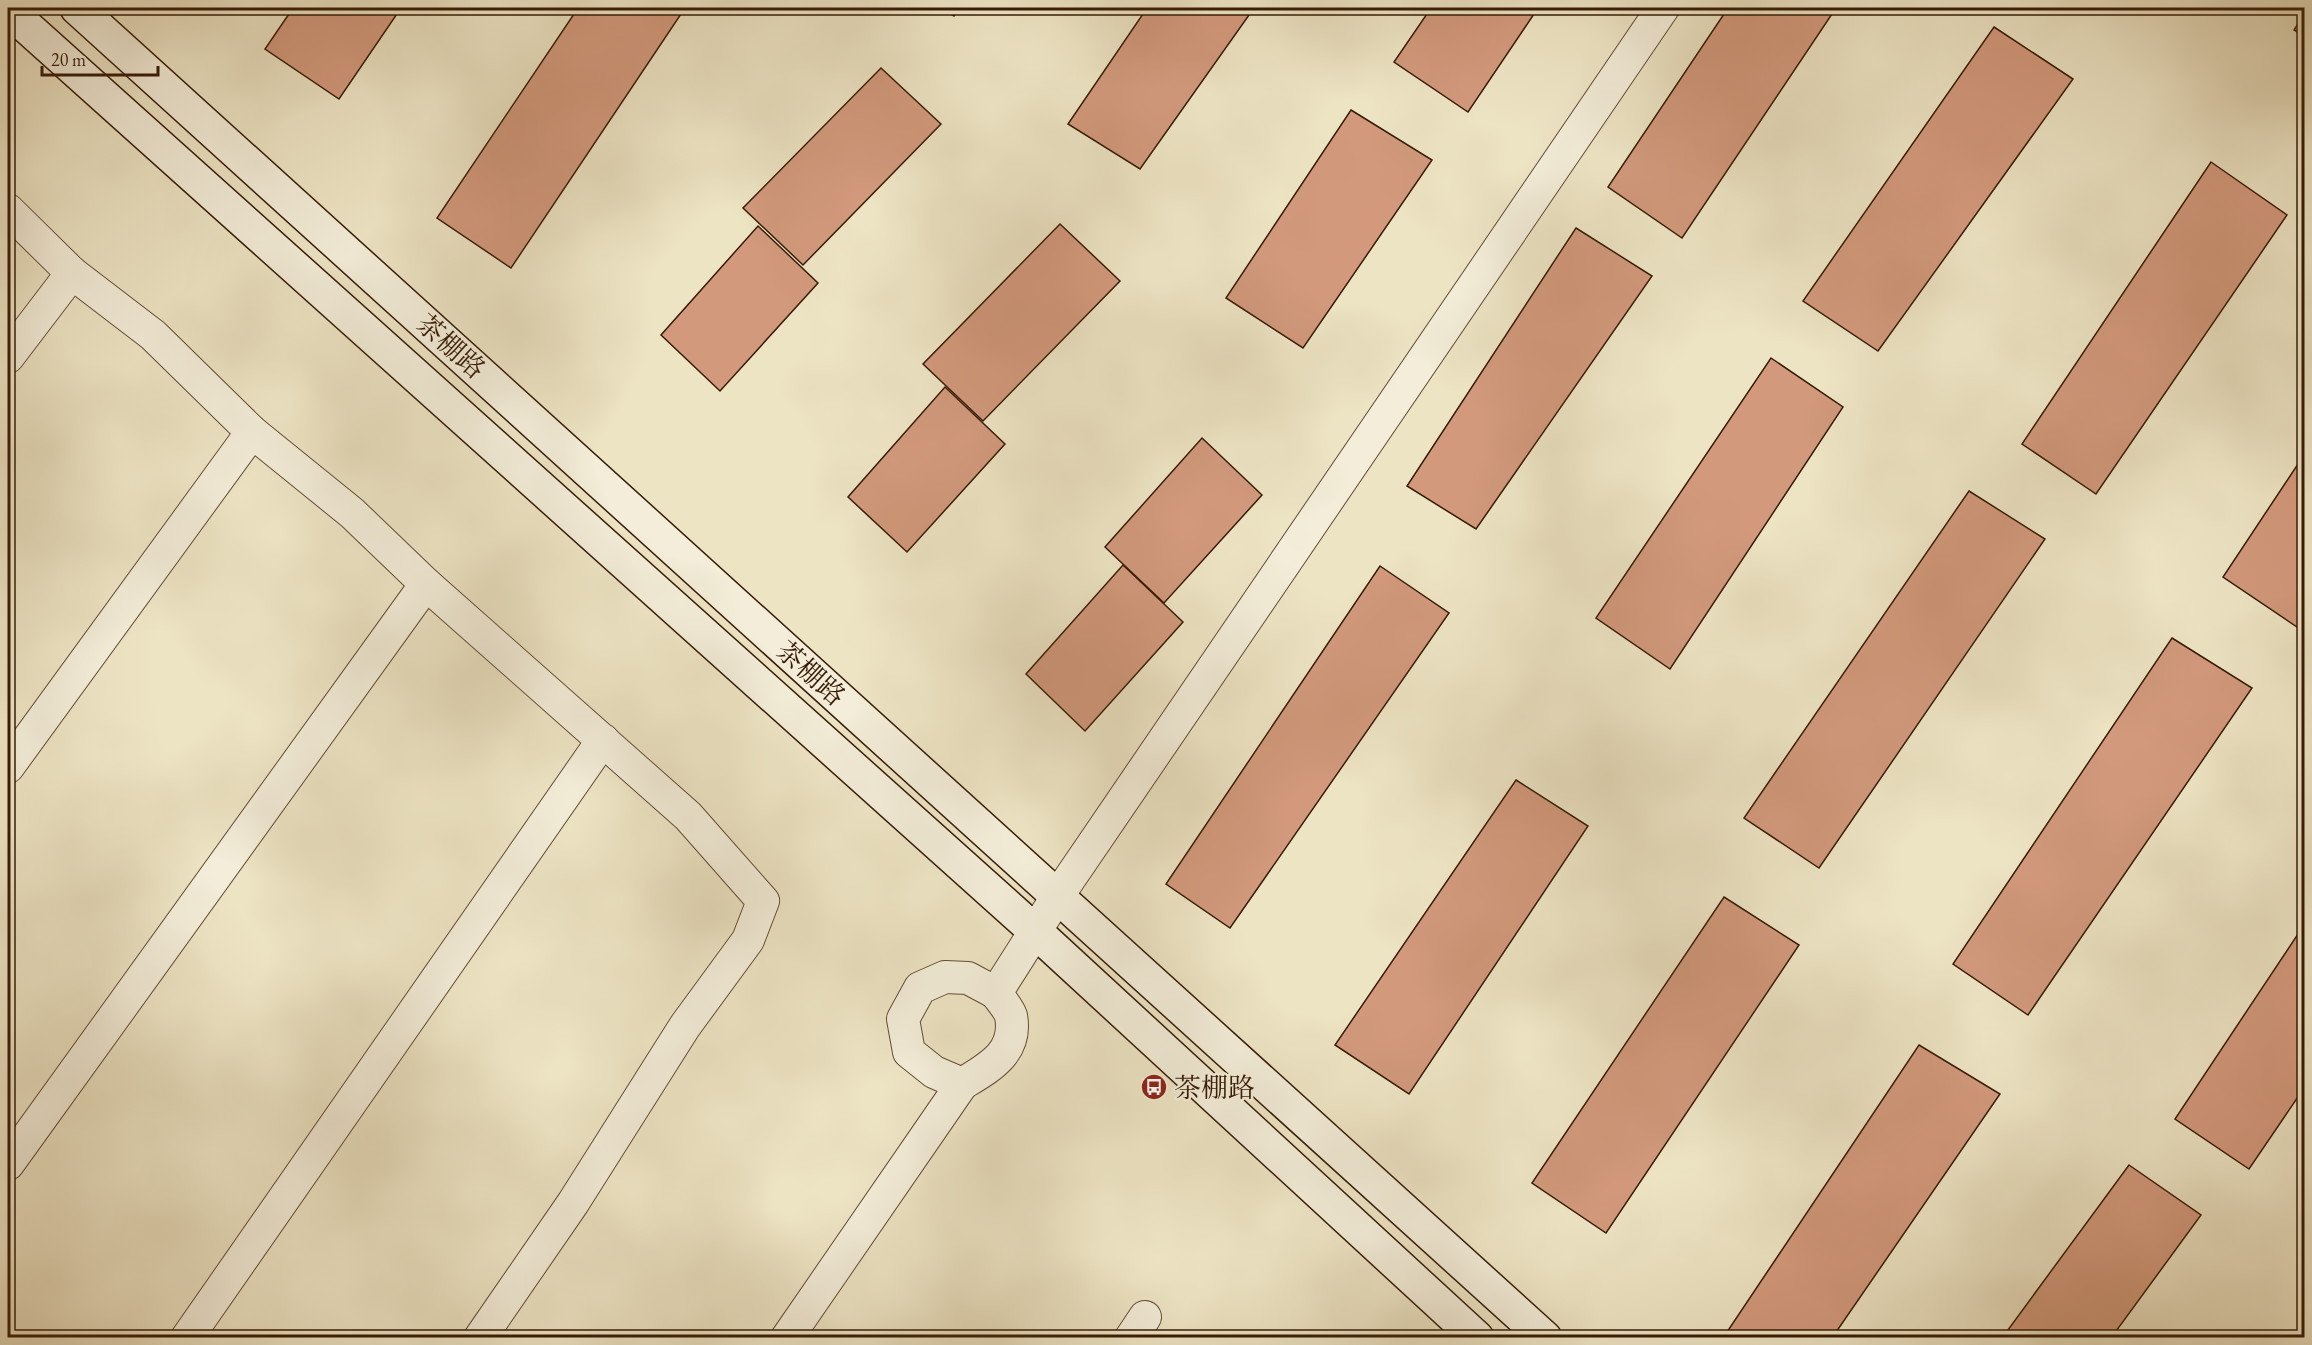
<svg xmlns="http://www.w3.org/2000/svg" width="2312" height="1345" font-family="'EB Garamond','Noto Serif SC',serif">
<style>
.building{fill:#d2997c;stroke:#371b06;stroke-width:1.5}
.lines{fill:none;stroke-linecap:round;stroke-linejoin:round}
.street-casing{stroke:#644d36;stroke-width:34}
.secondary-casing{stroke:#371b06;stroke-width:36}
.street{stroke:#f3edd9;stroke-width:32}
.secondary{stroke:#f3edd9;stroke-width:33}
.labels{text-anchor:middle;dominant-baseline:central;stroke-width:5;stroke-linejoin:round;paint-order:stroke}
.street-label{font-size:27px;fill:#371b06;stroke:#f3edd9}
.poi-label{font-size:27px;fill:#371b06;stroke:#f3edd9;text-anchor:start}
</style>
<rect width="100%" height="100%" fill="#ede4c4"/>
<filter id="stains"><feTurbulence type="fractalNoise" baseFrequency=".00333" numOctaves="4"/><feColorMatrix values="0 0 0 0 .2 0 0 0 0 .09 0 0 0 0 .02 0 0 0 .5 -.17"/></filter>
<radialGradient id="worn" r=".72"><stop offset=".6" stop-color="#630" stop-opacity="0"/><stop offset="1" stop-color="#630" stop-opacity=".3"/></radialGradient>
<!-- building -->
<g class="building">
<polygon points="293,8 401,8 339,99 265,49"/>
<polygon points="578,8 685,8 511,268 437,218"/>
<polygon points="941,8 960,8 954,16"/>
<polygon points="1147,8 1254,8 1140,169 1068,124"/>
<polygon points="1431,8 1538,8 1468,112 1394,62"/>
<polygon points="1728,8 1836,8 1682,238 1608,187"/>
<polygon points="2304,14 2304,36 2294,30"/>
<polygon points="1994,27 2073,79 1878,351 1803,301"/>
<polygon points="881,68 941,124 803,265 743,208"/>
<polygon points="1351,110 1432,160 1303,348 1226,298"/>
<polygon points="2211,162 2287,215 2096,494 2022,444"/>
<polygon points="1060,224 1120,281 983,421 923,364"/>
<polygon points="758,226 818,283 720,391 661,335"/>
<polygon points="1576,228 1652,276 1476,529 1407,486"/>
<polygon points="1771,358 1843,407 1670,669 1596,618"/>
<polygon points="945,387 1005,444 907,552 848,497"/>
<polygon points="1202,438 1262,495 1164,603 1105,547"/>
<polygon points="2304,455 2304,616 2297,627 2223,577"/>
<polygon points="1969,491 2045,539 1819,868 1744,818"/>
<polygon points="1123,565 1183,622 1085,731 1026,674"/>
<polygon points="1380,566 1449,613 1230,928 1166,884"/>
<polygon points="2172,638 2252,688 2028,1015 1953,964"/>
<polygon points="1516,780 1588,826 1409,1094 1335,1045"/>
<polygon points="1724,897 1799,945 1606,1233 1532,1183"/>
<polygon points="2304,925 2304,1088 2249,1169 2175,1119"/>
<polygon points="1919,1045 2000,1094 1832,1338 1723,1338"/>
<polygon points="2129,1165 2201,1215 2111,1338 2002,1338"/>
</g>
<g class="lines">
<!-- street casing -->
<g class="street-casing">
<g id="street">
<polyline points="8,210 72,273 153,335 252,432 352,513 426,584 688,816 763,901 748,940 685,1026 573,1203 480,1338"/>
<polyline points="8,357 72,273"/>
<polyline points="8,767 252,432"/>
<polyline points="962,1084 934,1072 909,1052 903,1019 920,988 945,977 968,978 996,993"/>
<polyline points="8,1164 426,584"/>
<polyline points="187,1338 603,740"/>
<path d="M 787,1338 L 962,1084 C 988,1068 1018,1053 1011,1016 C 1009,1009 1000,999 996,993 L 1057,897 L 1663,8"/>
<polyline points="1131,1338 1145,1317"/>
</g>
</g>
<!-- secondary casing -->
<g class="secondary-casing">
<g id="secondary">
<polyline points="77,8 1545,1338"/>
<polyline points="8,10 1035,931 1477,1338"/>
</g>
</g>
<!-- street -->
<use href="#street" class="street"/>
<!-- secondary -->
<use href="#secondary" class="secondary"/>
</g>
<!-- icons -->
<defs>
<g id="bus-disc" transform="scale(1.35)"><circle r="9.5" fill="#8f2418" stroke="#f3edd9"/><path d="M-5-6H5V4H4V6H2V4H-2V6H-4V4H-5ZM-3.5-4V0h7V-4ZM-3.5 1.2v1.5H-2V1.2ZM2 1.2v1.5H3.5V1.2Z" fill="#fff"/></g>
</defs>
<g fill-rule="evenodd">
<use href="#bus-disc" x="1154" y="1087"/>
</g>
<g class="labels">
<!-- street labels -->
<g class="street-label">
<text transform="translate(451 346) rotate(42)">茶棚路</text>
<text transform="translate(811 673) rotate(42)">茶棚路</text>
</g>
<!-- poi labels -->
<g class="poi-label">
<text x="1174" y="1087">茶棚路</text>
</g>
</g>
<!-- margin -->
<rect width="2312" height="1345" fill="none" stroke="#ede4c4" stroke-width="30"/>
<rect x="9" y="9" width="2294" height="1327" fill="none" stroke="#371b06" stroke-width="3"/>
<rect x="15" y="15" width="2282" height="1315" fill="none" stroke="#371b06" stroke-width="1.5"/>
<!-- scale -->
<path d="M42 66v9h116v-9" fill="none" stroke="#371b06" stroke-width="3"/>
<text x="51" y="66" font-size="18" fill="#371b06" stroke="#f3edd9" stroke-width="4.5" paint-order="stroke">20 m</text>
<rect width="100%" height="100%" filter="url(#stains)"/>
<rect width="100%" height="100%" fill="url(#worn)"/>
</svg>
